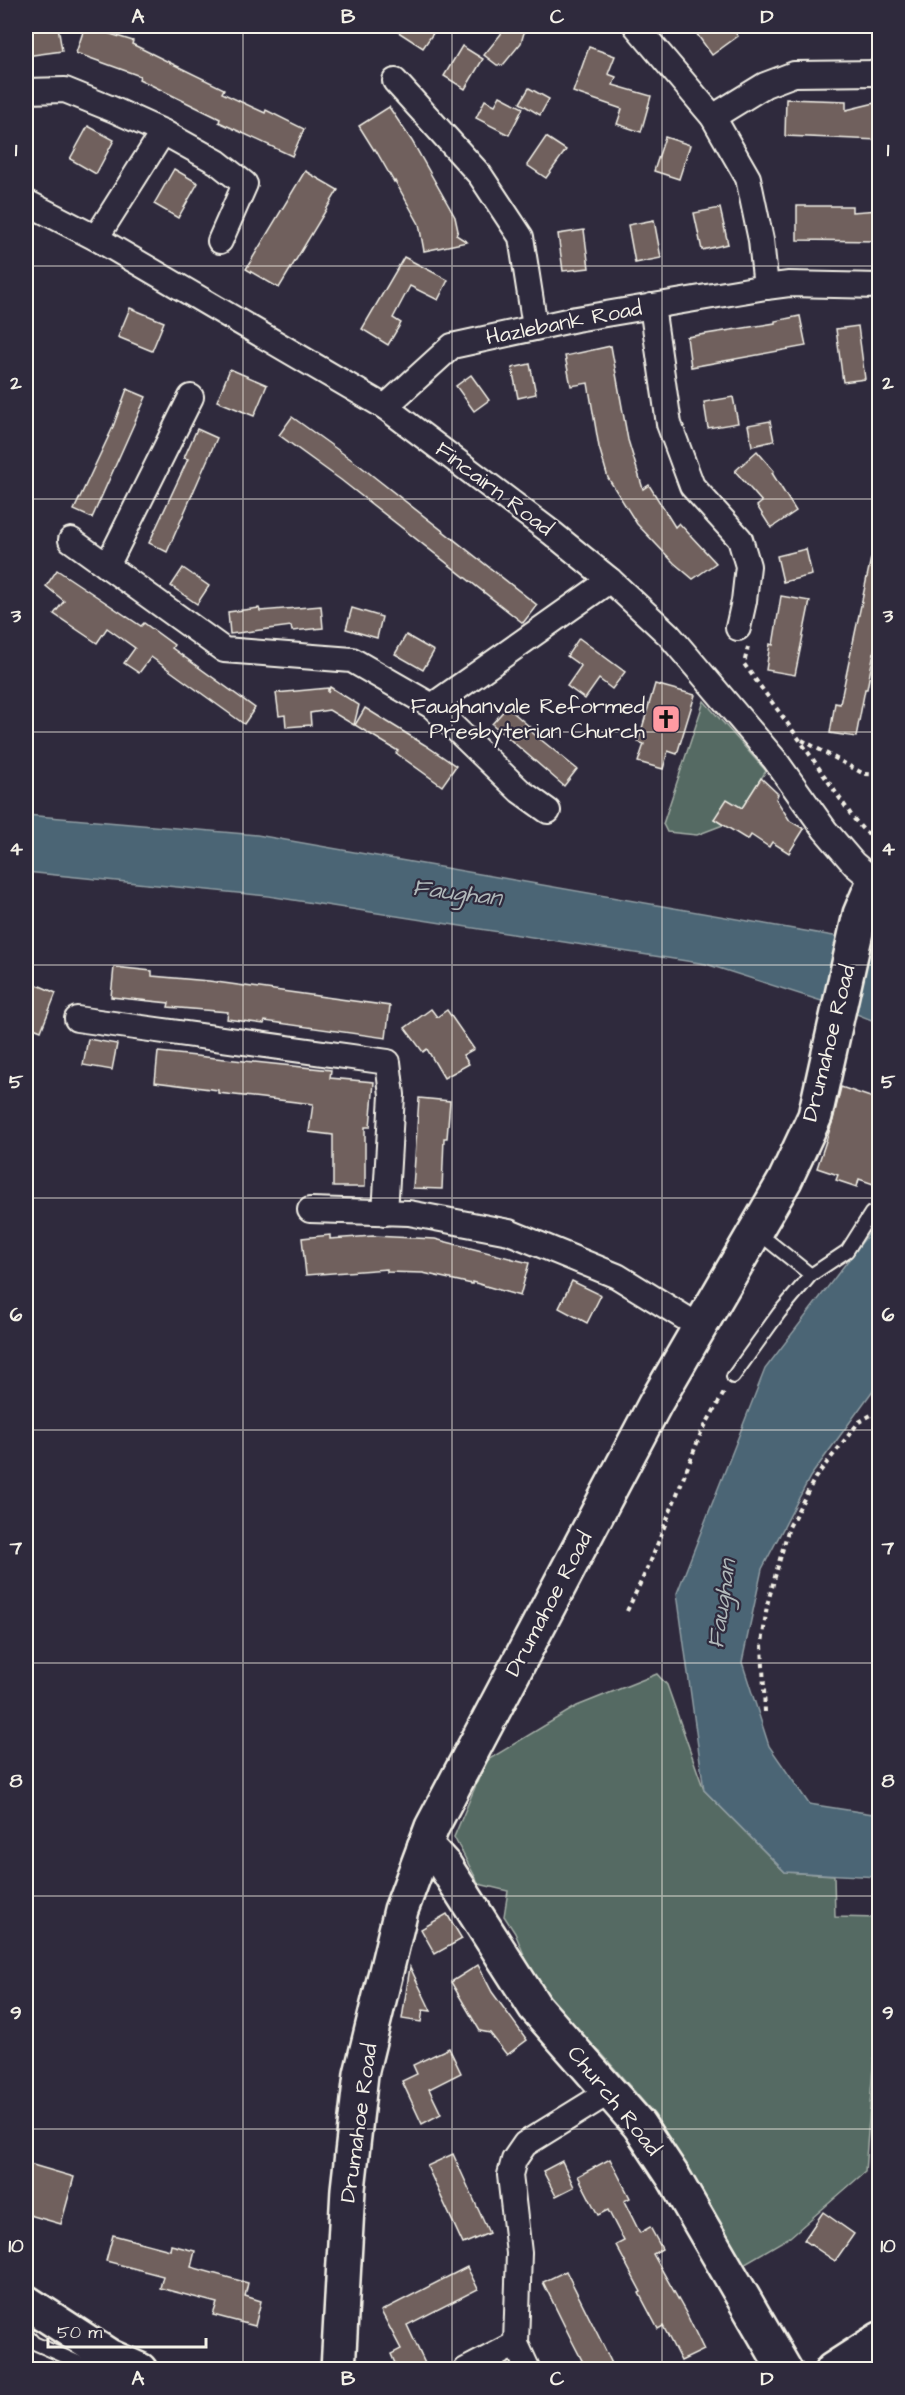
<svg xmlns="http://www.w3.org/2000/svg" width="905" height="2395" font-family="'Architects Daughter',sans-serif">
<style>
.green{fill:#556a64;stroke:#a4aea6;stroke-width:1.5}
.water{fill:#4c6575;stroke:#8f9da3;stroke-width:1.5}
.building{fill:#6f605d;stroke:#f4f1e8;stroke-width:1.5}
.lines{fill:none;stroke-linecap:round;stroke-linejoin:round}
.lane-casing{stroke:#f4f1e8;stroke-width:16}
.street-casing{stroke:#f4f1e8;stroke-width:28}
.secondary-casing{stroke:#f4f1e8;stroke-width:38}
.path{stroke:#f4f1e8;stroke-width:4;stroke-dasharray:4.5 4.5;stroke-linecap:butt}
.lane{stroke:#2f2a3d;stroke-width:12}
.street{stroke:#2f2a3d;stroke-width:24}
.secondary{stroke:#2f2a3d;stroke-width:33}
.grid{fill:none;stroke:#f4f1e8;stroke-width:1.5;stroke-opacity:0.55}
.labels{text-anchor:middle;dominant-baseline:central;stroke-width:4.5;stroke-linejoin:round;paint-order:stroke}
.street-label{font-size:22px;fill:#f4f1e8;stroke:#2f2a3d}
.poi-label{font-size:22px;fill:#f4f1e8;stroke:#2f2a3d;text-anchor:end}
.water-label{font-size:24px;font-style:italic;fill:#b1b9ba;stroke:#2f2a3d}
.neatline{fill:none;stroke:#f4f1e8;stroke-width:2}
.grid-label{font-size:20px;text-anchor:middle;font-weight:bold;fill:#f4f1e8}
</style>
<rect width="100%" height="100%" fill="#2f2a3d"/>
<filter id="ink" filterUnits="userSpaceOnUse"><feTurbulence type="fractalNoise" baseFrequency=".0167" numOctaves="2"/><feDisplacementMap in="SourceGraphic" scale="12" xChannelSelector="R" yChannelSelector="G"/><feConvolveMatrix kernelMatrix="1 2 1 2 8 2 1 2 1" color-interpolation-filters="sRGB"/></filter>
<g filter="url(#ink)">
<!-- green -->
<g class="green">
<polygon points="704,701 766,771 742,808 714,819 723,825 697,835 667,832 663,824"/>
<polygon points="657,1674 667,1685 704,1790 785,1872 834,1875 835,1917 879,1918 879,1987 865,2172 790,2237 742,2265 655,2115 602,2054 563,2018 527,1962 515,1933 504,1916 508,1891 479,1884 454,1837 486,1761 577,1706"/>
</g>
<!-- water -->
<g class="water">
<polygon points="26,815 257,835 879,944 879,1023 834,1005 706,964 268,896 26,872"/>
<polygon points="879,1220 879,1382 810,1477 762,1569 742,1662 769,1746 809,1804 879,1815 879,1877 785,1872 704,1790 677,1593 765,1369"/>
</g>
<!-- building -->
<g class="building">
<polygon points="26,26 58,26 62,51 26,56"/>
<polygon points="85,26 133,41 132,44 224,89 222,93 265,113 266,110 304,129 292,156 219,122 220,119 139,79 140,76 76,53"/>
<polygon points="389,26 438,26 423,48"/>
<polygon points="503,26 526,26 521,43 503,65 497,65 484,55 501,34"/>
<polygon points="691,26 730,26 738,36 712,55"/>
<polygon points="462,46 483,59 465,89 444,76"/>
<polygon points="589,47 615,56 608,74 616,77 613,85 651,96 641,132 617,124 622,109 573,92"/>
<polygon points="529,88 549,99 540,115 520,103"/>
<polygon points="500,96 523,108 509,135 476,118 485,100 495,105"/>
<polygon points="786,99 846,101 846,110 879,102 879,140 785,136"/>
<polygon points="389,107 412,141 455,217 458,231 456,235 467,242 424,251 419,224 395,181 394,182 375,149 374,150 359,126"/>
<polygon points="88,126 114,140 96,174 70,159"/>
<polygon points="546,137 566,150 546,178 527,165"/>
<polygon points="665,137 690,145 679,179 654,171"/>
<polygon points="174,169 198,183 178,218 154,204"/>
<polygon points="305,171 338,190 279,288 246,269"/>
<polygon points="797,206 852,206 852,212 879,210 879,241 797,240"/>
<polygon points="720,208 728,244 702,250 694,213"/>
<polygon points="654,220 661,258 635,263 628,225"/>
<polygon points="584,230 589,268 563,271 558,234"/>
<polygon points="404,257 448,280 438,300 410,286 393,318 401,323 388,345 362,329"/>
<polygon points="130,308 164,322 152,351 118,337"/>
<polygon points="800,316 806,346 691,367 687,337 775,323 775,321"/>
<polygon points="858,326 865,379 843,382 836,329"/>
<polygon points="611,346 628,440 643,489 649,485 675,527 679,523 716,563 693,579 674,563 637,524 608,478 599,447 588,383 571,386 565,356"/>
<polygon points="530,364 536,394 518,398 512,368"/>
<polygon points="230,369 267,385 254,416 217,401"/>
<polygon points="471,375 489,400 474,411 456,386"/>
<polygon points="127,389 146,397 92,518 74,510 113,427"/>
<polygon points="733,397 738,423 708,428 704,402"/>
<polygon points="292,417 359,465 537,605 523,623 341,480 279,435"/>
<polygon points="770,421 774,441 752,446 748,425"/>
<polygon points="197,429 217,438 167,552 149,543 188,459 184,458"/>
<polygon points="757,451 774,471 772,473 796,511 771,528 757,506 762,502 735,471"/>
<polygon points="806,549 812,575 783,582 777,556"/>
<polygon points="871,558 879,559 879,626 867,689 865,689 856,737 830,733 835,703 840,704"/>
<polygon points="183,568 209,586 197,604 171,586"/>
<polygon points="57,570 141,626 144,623 174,645 172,648 255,708 244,724 151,657 139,673 124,663 135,648 107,628 97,643 54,614 64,601 46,586"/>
<polygon points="781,596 810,601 795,675 766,670 770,644 773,645"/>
<polygon points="321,606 323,628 292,631 291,626 230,634 228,612 259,608 260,611"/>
<polygon points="352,608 382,617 377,638 346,629"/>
<polygon points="406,635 434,651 423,670 395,654"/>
<polygon points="579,638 625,672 612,689 599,679 585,699 567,686 581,666 567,656"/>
<polygon points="655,684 695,695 677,754 668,751 663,769 638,762 644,744 638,742"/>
<polygon points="330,687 359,705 354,725 329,710 310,713 311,725 286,727 285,715 279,716 276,693 328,688 328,693"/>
<polygon points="507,707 531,728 529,730 577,769 564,786 492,724"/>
<polygon points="365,708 425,745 456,766 442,786 396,753 398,751 355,725"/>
<polygon points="761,778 778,794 776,799 790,821 804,829 789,853 772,842 769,847 751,835 748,840 714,819 727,799 742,808"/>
<polygon points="114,967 152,971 152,976 209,981 390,1006 386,1038 265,1021 264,1024 227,1019 228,1012 168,1007 169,1003 111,997"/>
<polygon points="26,980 56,993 41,1031 26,1025"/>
<polygon points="431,1009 437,1017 447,1010 474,1049 463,1055 469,1064 444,1078 427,1049 423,1052 405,1028"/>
<polygon points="88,1039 117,1044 112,1070 83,1065"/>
<polygon points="158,1052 331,1070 330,1078 374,1082 370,1127 365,1127 365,1187 333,1187 333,1135 309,1132 313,1104 218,1093 218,1090 155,1082"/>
<polygon points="841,1087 879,1100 879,1186 859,1179 857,1187 836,1180 838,1175 817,1168 833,1120"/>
<polygon points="419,1098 450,1101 447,1138 444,1138 442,1189 413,1188"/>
<polygon points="330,1235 330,1239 373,1236 435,1239 529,1263 520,1296 472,1282 472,1284 423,1273 387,1272 387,1269 306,1275 302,1238"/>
<polygon points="572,1281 601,1295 587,1323 559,1308"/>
<polygon points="447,1914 462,1939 435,1954 421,1929"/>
<polygon points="478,1965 492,1992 527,2040 507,2055 490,2033 480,2031 451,1982"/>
<polygon points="410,1967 431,2011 423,2010 421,2022 402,2019"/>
<polygon points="449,2048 461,2073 429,2089 441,2114 422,2124 402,2081 417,2074 413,2065"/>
<polygon points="453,2154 489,2233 463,2244 427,2166"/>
<polygon points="610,2159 630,2198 624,2201 640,2233 650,2227 662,2249 653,2254 686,2313 704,2350 681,2361 663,2326 658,2329 639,2293 641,2292 616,2245 624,2241 608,2210 598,2215 578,2176"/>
<polygon points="562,2161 574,2187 556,2196 543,2171"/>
<polygon points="26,2163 74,2177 61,2224 26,2214"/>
<polygon points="823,2212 854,2234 835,2261 804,2240"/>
<polygon points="113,2235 170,2250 171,2245 195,2251 191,2267 248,2283 245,2296 261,2301 255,2326 213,2315 217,2303 160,2288 163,2276 106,2261"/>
<polygon points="467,2267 478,2289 407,2325 428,2370 398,2370 391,2354 401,2349 381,2311"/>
<polygon points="566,2271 604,2347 615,2370 587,2370 571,2339 543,2282"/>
</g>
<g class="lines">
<!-- lane casing -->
<g class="lane-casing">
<g id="lane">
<polyline points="756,1231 811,1275"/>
<polyline points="733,1377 779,1313 811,1275 847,1251 871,1213"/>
<polyline points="26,2334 34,2343 96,2370"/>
</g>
</g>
<!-- street casing -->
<g class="street-casing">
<g id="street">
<polyline points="636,26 713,117 748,178 761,240 766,287"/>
<polyline points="395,81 480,175 521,237 535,327"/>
<polyline points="26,91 65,90 112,109 163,132 217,162 245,184 220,241"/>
<polyline points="713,117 765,85 794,74 880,73"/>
<polyline points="26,202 96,238 385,407 552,533 610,580 669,635 775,760 825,830 854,864 874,881"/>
<polyline points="96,238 163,132"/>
<polyline points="652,306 669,424 692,486 740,539 748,566 744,601 738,628"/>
<polyline points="385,407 452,346 576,319 766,287 789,284 880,286"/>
<polyline points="71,540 224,650 352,660 432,706 520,791 548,811"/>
<polyline points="107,566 191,397"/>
<polyline points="432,706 610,580"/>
<polyline points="77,1019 388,1062 392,1095 385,1213"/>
<polyline points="310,1210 409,1213 509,1232 617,1276 700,1327"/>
<polyline points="466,2370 516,2344"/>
<polyline points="528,2370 516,2344 519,2253 510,2175 514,2160 525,2144 609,2092"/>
</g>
</g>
<!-- secondary casing -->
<g class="secondary-casing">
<g id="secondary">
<polyline points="424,1847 434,1854 445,1866 535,2007 639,2125 674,2178 785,2370"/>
<polyline points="26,2302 109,2356 140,2370"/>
<polyline points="338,2370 348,2189 361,2074 401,1910 432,1827 479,1738 655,1404 785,1180 815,1116 860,914 874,881 880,876"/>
<polyline points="832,2370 880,2339"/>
</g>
</g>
<!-- path -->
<g class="path">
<polyline points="748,647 744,664 799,739 854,819 865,832 880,837"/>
<polyline points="802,740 864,774 880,775"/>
<polyline points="627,1611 650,1563 701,1433 725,1391"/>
<polyline points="765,1712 762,1644 767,1605 789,1527 815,1478 859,1422 880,1410"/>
</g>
<!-- lane -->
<use href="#lane" class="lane"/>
<!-- street -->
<use href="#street" class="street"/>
<!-- secondary -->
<use href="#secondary" class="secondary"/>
</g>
</g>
<!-- grid -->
<path class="grid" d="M 243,26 L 243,2370M 452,26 L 452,2370M 662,26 L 662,2370M 26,266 L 880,266M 26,499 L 880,499M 26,732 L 880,732M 26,965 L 880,965M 26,1198 L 880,1198M 26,1430 L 880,1430M 26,1663 L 880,1663M 26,1896 L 880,1896M 26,2129 L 880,2129"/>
<!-- icons -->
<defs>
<g id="church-square" transform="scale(1.5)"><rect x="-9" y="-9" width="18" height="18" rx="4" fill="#ff9aa2" stroke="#2f2a3d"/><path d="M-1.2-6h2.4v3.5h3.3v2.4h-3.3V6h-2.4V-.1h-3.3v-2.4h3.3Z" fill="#111"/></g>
</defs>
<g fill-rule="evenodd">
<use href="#church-square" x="666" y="719"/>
</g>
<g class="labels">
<!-- street labels -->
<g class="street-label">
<text transform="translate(564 323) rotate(-11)">Hazlebank Road</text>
<text transform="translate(494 489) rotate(37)">Fincairn Road</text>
<text transform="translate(829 1043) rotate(-76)">Drumahoe Road</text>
<text transform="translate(549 1604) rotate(-62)">Drumahoe Road</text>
<text transform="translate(614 2101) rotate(51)">Church Road</text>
<text transform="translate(359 2123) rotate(-82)">Drumahoe Road</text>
</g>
<!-- poi labels -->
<g class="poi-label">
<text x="645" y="706">Faughanvale Reformed<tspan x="645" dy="25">Presbyterian Church</tspan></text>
</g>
<!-- water labels -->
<g class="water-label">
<text transform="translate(457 893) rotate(7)">Faughan</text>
<text transform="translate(722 1604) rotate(-82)">Faughan</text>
</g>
</g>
<!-- margin -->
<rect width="905" height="2395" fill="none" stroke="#2f2a3d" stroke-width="66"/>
<!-- scale -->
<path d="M48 2338v9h158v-9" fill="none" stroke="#f4f1e8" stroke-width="3"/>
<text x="57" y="2338" font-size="18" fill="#f4f1e8" stroke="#2f2a3d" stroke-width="4.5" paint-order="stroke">50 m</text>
<rect x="33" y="33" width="839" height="2329" class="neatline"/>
<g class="grid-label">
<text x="138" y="23">A</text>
<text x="348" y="23">B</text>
<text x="557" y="23">C</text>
<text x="767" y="23">D</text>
<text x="16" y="156">1</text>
<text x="888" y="156">1</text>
<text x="16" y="389">2</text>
<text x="888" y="389">2</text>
<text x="16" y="622">3</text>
<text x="888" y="622">3</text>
<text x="16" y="855">4</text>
<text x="888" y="855">4</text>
<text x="16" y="1088">5</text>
<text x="888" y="1088">5</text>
<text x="16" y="1321">6</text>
<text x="888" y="1321">6</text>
<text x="16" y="1554">7</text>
<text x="888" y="1554">7</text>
<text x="16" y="1787">8</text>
<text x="888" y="1787">8</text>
<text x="16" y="2019">9</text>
<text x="888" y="2019">9</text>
<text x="16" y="2252">10</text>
<text x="888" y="2252">10</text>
<text x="138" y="2385">A</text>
<text x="348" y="2385">B</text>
<text x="557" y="2385">C</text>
<text x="767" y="2385">D</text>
</g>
</svg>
